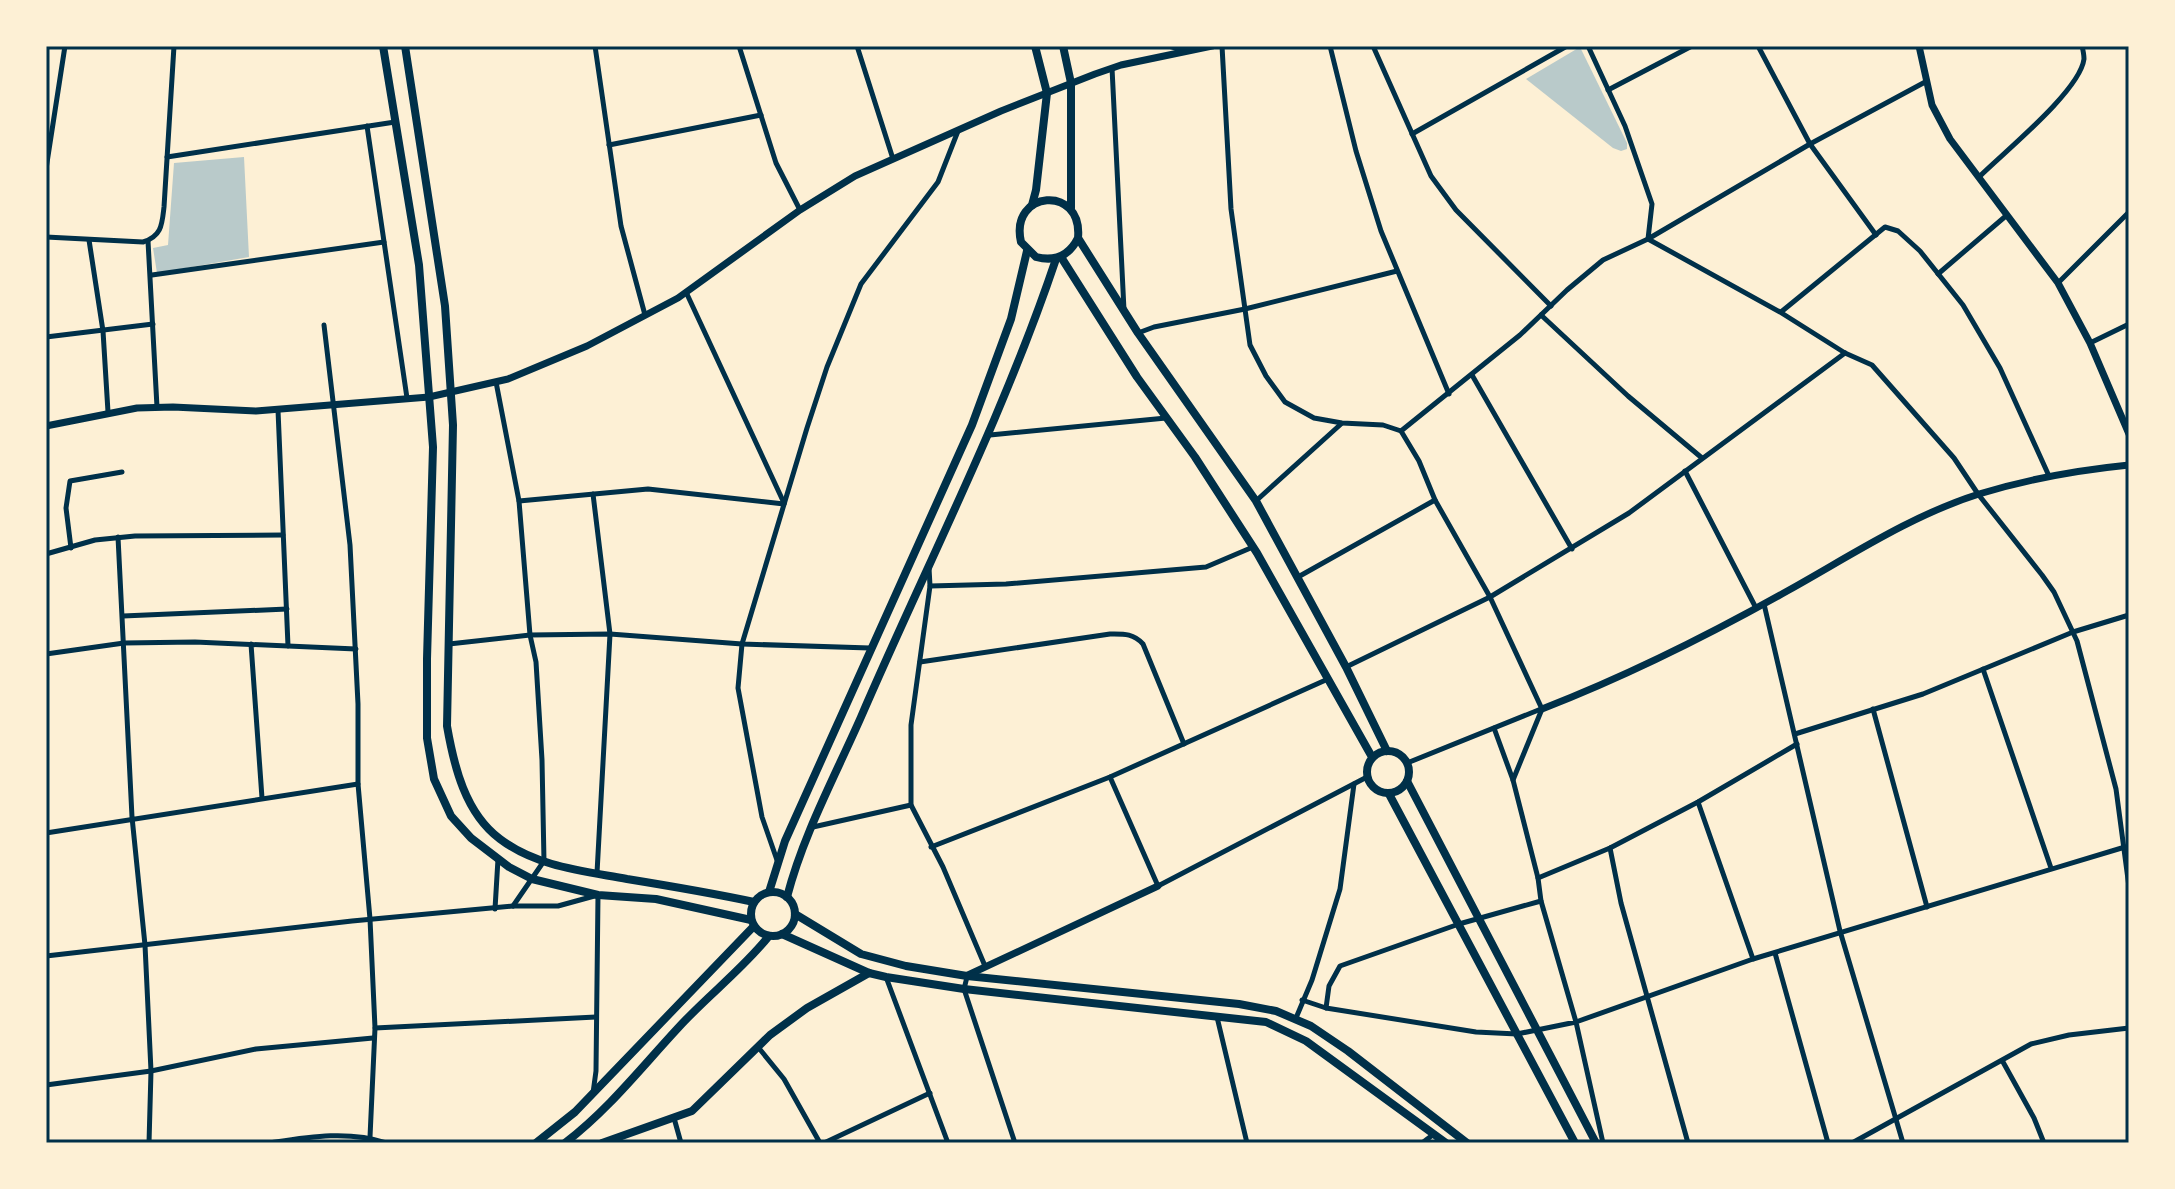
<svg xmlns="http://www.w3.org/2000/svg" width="2175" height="1189" font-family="'Source Sans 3',sans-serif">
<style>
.green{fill:#b9caca}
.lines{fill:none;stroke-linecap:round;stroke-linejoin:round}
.minor{stroke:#003049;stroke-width:5}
.tertiary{stroke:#003049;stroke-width:7}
.secondary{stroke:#003049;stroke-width:8}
.neatline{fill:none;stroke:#003049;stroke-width:3}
</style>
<rect width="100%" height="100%" fill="#fdf0d5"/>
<!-- green -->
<g class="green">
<polygon points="1580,47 1627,143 1627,149 1621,151 1613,148 1526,79"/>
<polygon points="244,157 249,257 157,273 153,248 168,245 174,163"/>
</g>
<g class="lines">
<!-- minor -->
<g class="minor">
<polyline points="595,46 621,226 645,315"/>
<polyline points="739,46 776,163 800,210"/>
<polyline points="857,46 893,159"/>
<polyline points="1169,46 1182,50"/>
<polyline points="1222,46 1231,209 1250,345 1266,376 1285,402 1314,418 1342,423 1383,425 1401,431 1419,461 1435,500 1490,597 1542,709 1513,780"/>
<polyline points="1330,46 1356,151 1381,231 1449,394"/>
<polyline points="1373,46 1431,176 1456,210 1551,306"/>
<polyline points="1588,46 1625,126 1652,204 1648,239 1780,312 1845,353 1872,365 1954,458 1978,494 2042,575 2054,592 2077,641 2116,789 2129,887"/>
<polyline points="1758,46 1810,144 1876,235"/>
<polyline points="1112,68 1124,310"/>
<polyline points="1608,90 1692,46"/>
<polyline points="367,126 407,398"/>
<polyline points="1412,134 1567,46"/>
<polyline points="609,145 761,115"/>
<polyline points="167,157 395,122"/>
<polyline points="46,169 65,46"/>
<path d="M 1979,177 C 2003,153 2080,91 2084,59 C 2084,54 2083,50 2082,46"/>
<path d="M 46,237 L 143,242 C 162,236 162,224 164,207 L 174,46"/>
<polyline points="89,240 103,331 108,412"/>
<polyline points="148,241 157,407"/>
<polyline points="1938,274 2007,215"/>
<polyline points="152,275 384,242"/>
<polyline points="2058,283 2129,212"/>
<polyline points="686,292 784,503"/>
<polyline points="1781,312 1885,227 1898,231 1920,251 1963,305 2000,368 2049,476"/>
<polyline points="1541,315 1628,396 1702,458"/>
<polyline points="324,325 350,545 358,704 358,784 370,919 375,1028 370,1137"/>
<polyline points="1138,333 1154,327 1245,309 1397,271"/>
<polyline points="46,337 153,324"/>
<polyline points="2090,343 2129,324"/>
<polyline points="1472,375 1572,549"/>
<polyline points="496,382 519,501 530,635 536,662 542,760 544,861 513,906"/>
<polyline points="278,410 288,646"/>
<polyline points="1401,431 1520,335 1567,290 1603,260 1648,239 1810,144 1927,81"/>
<polyline points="990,435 1166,418"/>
<polyline points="1685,471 1756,608"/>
<polyline points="593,494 610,634 597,873"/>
<polyline points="1257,500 1341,424"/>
<polyline points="519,501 648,489 784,504"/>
<polyline points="118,537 132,817 145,945 151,1071 149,1143"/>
<polyline points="71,548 66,508 70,481 122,472"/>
<polyline points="46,554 95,540 135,536 283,535"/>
<polyline points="929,568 930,586 911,725 911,805 943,867 985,966"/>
<polyline points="1298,577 1435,500"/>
<polyline points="930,586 1006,584 1206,567 1253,547"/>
<polyline points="1764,604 1840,931 1903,1143"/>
<polyline points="123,616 287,609"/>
<polyline points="251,644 262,798"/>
<polyline points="449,644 530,635 610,634 742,644 870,648"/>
<polyline points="46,654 124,643 195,642 356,649"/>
<path d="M 920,662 L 1110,634 C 1123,634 1133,633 1143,644 L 1184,744"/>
<polyline points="1346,667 1490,597 1629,513 1845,353"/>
<polyline points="1983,669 2051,868"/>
<polyline points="1873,709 1927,907"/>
<polyline points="1795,734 1923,694 2073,632 2129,615"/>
<polyline points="1407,763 1541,709"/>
<polyline points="1110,777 1158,886 1367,777"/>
<polyline points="1698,802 1753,959"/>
<polyline points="813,827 911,805"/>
<polyline points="46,833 358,784"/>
<polyline points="931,847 1110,777 1328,679"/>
<polyline points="1610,848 1621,903 1688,1143"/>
<polyline points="778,863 762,817 738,688 742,644 807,428 827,367 861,284 938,182 958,131"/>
<polyline points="1538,878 1610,848 1698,802 1797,744"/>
<polyline points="495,909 498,859"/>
<polyline points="1775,953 1828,1143"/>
<polyline points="46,956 352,921 513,906 558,906 598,895 596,1071 593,1093"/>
<polyline points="886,977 948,1143"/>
<polyline points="967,977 964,989 1015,1143"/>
<polyline points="1302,1000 1326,1008 1476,1032 1517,1034 1576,1022 1541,901 1538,878 1513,780 1494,728"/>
<polyline points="1326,1008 1329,986 1340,966 1459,924 1541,901"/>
<polyline points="1217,1017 1247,1143"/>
<polyline points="1296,1018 1312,980 1340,889 1354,784"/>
<polyline points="375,1028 596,1017"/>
<polyline points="758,1047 784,1079 820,1143"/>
<polyline points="2003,1062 2034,1118 2044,1143"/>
<polyline points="46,1085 151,1071 256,1049 373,1038"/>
<polyline points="674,1118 681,1143"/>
<path d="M 269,1143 C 308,1137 348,1130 387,1143"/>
<polyline points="824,1143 930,1093"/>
<polyline points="1422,1143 1434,1134"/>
<polyline points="1603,1143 1576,1022 1753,959 2125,847"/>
<polyline points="1852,1143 2031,1044 2069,1035 2129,1028"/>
</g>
<!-- tertiary -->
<g class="tertiary">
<polyline points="1919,46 1932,105 1950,139 2058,283 2090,343 2129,434"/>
<polyline points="46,426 137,408 173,407 256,411 429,397 508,379 587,346 678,298 800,210 855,176 1001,111 1095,74 1121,65 1212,46"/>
<path d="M 1542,709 C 1627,676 1709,635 1789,590 C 1850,556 1912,515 1979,494 C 2028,479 2079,470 2129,465"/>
<polyline points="968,975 1158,886"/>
</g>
<!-- secondary -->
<g class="secondary">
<polyline points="383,46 419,265 433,447 427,659 427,738 434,779 451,816 471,838 509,867 532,879 598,895 656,899 751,920"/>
<path d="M 405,46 L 445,306 L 453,425 L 447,726 C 454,766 465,813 500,839 C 537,867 584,871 627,879 C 670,886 712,893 754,902"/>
<polyline points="1063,46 1071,83 1071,208"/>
<polyline points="1032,205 1036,190 1047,93 1035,46"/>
<path d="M 1078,238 C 1069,256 1055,262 1036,257 L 1021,242 C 1009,190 1083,184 1078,238 L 1138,333 L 1256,501 L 1346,667 L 1387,751"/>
<polyline points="1061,257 1137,377 1195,457 1257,553 1372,757"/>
<circle cx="1388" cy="772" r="21"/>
<polyline points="1407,781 1596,1143"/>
<polyline points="1389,794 1575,1143"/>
<circle cx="773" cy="914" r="22"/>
<polyline points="769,892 785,841 972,425 1011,319 1027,251"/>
<path d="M 787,897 C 803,835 835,776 861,717 C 927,564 1003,417 1056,259"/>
<polyline points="795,914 861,954 906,966 967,976 1239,1004 1276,1011 1311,1026 1348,1051 1467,1143"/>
<polyline points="782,934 869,973 886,977 964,989 1266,1022 1306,1041 1446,1143"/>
<polyline points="536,1143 575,1112 754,926"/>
<path d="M 565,1143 C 609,1109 640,1069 678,1028 C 707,996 742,970 769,936"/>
<polyline points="602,1143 692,1111 770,1035 807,1008 869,973"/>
</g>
</g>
<!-- border -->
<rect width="2175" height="1189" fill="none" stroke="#fdf0d5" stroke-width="96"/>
<rect x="48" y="48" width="2079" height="1093" class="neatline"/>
</svg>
